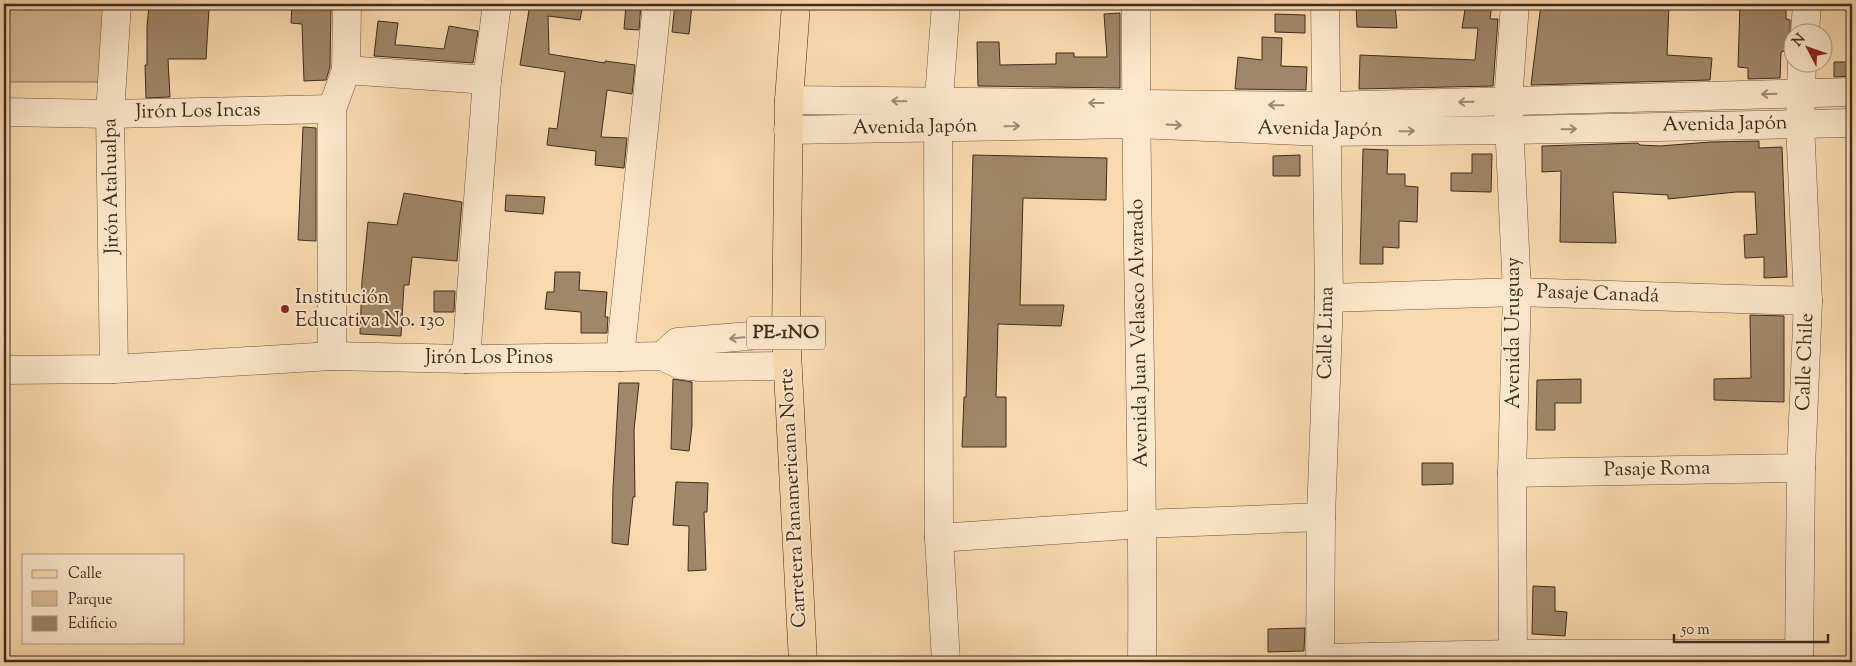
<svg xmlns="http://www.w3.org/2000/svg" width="1856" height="666" font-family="'Sorts Mill Goudy',serif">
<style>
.green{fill:#dabd96;stroke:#8d755a}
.building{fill:#a08769;stroke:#402d1e}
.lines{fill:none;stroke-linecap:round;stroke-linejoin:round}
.minor-casing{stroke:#6e5842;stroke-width:29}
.major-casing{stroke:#402d1e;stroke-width:29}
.minor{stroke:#fbe7cb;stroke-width:28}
.major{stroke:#f9daaf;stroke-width:28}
.oneway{stroke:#9e8a74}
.poi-dot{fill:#8f2418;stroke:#fbe7cb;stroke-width:2}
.labels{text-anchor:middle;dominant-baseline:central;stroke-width:4;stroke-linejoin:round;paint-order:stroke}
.shield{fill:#fbe7cb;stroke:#786552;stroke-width:1}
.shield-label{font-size:19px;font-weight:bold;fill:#402d1e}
.street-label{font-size:20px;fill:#402d1e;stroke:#fbe7cb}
.poi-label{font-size:20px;fill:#402d1e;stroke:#fbe7cb;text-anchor:start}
</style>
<rect width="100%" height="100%" fill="#f9daaf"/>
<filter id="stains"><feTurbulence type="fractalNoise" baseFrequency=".004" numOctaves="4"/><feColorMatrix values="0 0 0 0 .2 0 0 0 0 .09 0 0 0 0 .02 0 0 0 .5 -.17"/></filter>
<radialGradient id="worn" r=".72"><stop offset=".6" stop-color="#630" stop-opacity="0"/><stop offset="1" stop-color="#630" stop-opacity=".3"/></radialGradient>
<!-- green -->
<polygon class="green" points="4,4 105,4 100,82 4,82"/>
<!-- building -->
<g class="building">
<polygon points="292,4 331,4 330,67 326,80 304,81 302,24 291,23"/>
<polygon points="530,4 583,4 580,20 548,16 549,54 605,63 605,61 635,65 632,94 607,90 601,137 627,138 624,168 595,165 596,151 547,145 549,128 557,129 565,72 520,65"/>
<polygon points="626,4 641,4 639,30 624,29"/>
<polygon points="675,4 692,4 689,34 672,32"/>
<polygon points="1356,4 1395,4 1397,28 1357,27"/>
<polygon points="1466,4 1492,4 1490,19 1498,19 1493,86 1359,89 1360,55 1475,60 1478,28 1462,28"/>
<polygon points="1541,4 1669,4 1667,55 1712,58 1710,80 1531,85"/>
<polygon points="1740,4 1786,4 1786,19 1790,20 1790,49 1781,52 1780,78 1748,79 1748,68 1738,67"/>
<polygon points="149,5 209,9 206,59 168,59 170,97 146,98 145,65 147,65 147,27"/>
<polygon points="1120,13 1120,88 978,86 977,42 999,42 1000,65 1056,64 1056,53 1074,53 1074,57 1107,57 1104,14"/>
<polygon points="1275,14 1305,15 1305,33 1275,32"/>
<polygon points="378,21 398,23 395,45 400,45 444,49 449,26 478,31 473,63 374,56"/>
<polygon points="1262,37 1282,38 1281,66 1307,67 1306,90 1235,89 1238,57 1262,60"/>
<polygon points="1834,62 1852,62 1852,76 1834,77"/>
<polygon points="303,127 316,128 316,241 298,240"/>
<polygon points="1759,141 1759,148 1782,147 1787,277 1764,278 1764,257 1745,258 1744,235 1757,234 1755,192 1736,192 1668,199 1668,195 1613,192 1616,243 1560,242 1561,171 1542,172 1542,146 1638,143 1640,145 1660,146 1710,142"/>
<polygon points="1363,149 1388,150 1387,174 1405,174 1405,186 1418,187 1417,222 1399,221 1399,248 1383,247 1383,264 1360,264"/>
<polygon points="1472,154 1492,154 1491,192 1451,191 1451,173 1472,173"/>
<polygon points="973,155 1107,158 1106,200 1023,198 1020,305 1064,305 1061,326 998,324 996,397 1006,397 1006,447 962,447 964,397 966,397"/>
<polygon points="1300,155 1300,176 1273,176 1273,156"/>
<polygon points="404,193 462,202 457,261 412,257 409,285 404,285 401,336 360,334 362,281 368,222 397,225"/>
<polygon points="506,195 545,197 543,214 505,211"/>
<polygon points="555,272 580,272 579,290 607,292 605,317 608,317 607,333 581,333 581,312 545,309 547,292 554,292"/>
<polygon points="434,291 455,291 454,312 434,312"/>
<polygon points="1750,315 1784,316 1784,402 1714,400 1714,379 1751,378"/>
<polygon points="673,379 692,382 692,426 689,451 671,449"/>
<polygon points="1581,379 1581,403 1555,403 1555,430 1536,430 1537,380"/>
<polygon points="619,383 639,383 634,430 635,497 633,497 628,545 612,543 613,489"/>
<polygon points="1422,463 1453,463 1453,484 1422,485"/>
<polygon points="676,482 708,483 707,512 704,512 706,570 688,571 689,526 673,525"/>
<polygon points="1533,586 1555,587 1555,611 1567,612 1565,636 1532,634"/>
<polygon points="1305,628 1304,651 1268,652 1268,629"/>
</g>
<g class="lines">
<!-- minor casing -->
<g class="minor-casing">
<g id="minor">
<polyline points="946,4 938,111 939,538 946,662"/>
<path d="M 1136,4 C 1135,223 1144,443 1142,662"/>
<polyline points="1805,32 1807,4"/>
<polyline points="346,70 487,80"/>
<polyline points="789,100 1325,106 1852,92"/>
<polyline points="4,112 110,114 332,109"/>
<polyline points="788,130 1137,124 1325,132 1508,130 1852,123"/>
<polyline points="1329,298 1517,292 1808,301"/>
<polyline points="332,356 332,109 346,70 347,4"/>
<polyline points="662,356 677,342 786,333"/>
<polyline points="620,357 662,356 681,365 700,367 786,366"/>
<polyline points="466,359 487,80 497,4"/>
<polyline points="114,369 110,114 117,4"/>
<polyline points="4,370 114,369 332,356 466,359 620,357 657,4"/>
<polyline points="1512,473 1801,468"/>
<polyline points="939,538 1143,524 1321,517"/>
<polyline points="1320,658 1513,654 1799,654"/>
<polyline points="1320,662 1321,517 1329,298 1325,4"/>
<polyline points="1513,662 1512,473 1517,292 1508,101 1515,4"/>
<polyline points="1799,662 1801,468 1808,301 1800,123 1802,62"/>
</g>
</g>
<!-- major casing -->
<g class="major-casing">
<polyline id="major" points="796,4 789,100 786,333 803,662"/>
</g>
<!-- minor -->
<use href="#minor" class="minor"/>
<!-- major -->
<use href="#major" class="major"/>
</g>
<!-- one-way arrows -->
<defs><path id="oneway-shaft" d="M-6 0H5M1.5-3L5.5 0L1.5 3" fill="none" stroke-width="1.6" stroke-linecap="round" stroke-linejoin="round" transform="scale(1.25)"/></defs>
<g class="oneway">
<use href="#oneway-shaft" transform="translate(1769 94) rotate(178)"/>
<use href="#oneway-shaft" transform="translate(899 101) rotate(-179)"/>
<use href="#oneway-shaft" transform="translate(1466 102) rotate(179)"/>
<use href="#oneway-shaft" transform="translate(1096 103) rotate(-180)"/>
<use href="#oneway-shaft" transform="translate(1276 105) rotate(-179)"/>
<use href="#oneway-shaft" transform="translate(1174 125) rotate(3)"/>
<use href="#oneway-shaft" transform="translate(1012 126) rotate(-1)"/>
<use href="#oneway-shaft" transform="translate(1569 129) rotate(-1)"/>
<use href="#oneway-shaft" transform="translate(1407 131) rotate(-1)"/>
<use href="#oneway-shaft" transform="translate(737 338) rotate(175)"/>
</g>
<!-- markers -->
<circle class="poi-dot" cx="285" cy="309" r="5"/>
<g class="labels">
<!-- shield labels -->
<rect class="shield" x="747" y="316.5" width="78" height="33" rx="4"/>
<g class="shield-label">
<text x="786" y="333">PE-1NO</text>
</g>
<!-- street labels -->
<g class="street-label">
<text transform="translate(198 112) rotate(-1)">Jirón Los Incas</text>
<text transform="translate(1725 125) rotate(-1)">Avenida Japón</text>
<text transform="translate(915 128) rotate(-1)">Avenida Japón</text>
<text transform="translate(1320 130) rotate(1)">Avenida Japón</text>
<text transform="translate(112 186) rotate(-91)">Jirón Atahualpa</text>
<text transform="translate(1598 295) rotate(2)">Pasaje Canadá</text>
<text transform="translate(1140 333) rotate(-91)">Avenida Juan Velasco Alvarado</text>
<text transform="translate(1327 333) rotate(-89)">Calle Lima</text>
<text transform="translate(1514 333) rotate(-90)">Avenida Uruguay</text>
<text x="489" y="358">Jirón Los Pinos</text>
<text transform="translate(1806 362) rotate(-88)">Calle Chile</text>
<text transform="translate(1657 470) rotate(-1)">Pasaje Roma</text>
<text transform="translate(794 498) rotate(-93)">Carretera Panamericana Norte</text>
</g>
<!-- poi labels -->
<g class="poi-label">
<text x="295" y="298">Institución<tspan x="295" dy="23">Educativa No. 130</tspan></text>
</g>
</g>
<!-- margin -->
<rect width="1856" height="666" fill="none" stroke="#f9daaf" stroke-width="20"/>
<rect x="5" y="5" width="1846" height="656" fill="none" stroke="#402d1e" stroke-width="2.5"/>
<rect x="10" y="10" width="1836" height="646" fill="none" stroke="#402d1e"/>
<!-- legend -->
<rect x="22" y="554" width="162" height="90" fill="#fbe7cb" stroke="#b09d86"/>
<rect x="32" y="570" width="25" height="8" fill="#f9daaf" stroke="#b09d86"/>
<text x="68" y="578" font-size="15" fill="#402d1e">Calle</text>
<rect x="32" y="591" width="25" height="15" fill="#dabd96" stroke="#b09d86"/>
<text x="68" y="604" font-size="15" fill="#402d1e">Parque</text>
<rect x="32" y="616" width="25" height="15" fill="#a08769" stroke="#b09d86"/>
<text x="68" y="628" font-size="15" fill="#402d1e">Edificio</text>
<!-- north arrow -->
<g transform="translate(1808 48) rotate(311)"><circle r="24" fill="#fbe7cb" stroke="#b09d86"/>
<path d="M0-4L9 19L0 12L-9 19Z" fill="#8f2418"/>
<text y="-8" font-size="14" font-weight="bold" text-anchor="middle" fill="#402d1e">N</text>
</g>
<!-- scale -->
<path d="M1674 634v8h154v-8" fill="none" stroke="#402d1e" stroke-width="2.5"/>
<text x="1681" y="634" font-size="15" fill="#402d1e" stroke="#fbe7cb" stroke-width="4" paint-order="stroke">50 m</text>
<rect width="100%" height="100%" filter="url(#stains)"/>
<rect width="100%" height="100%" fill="url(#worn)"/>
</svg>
